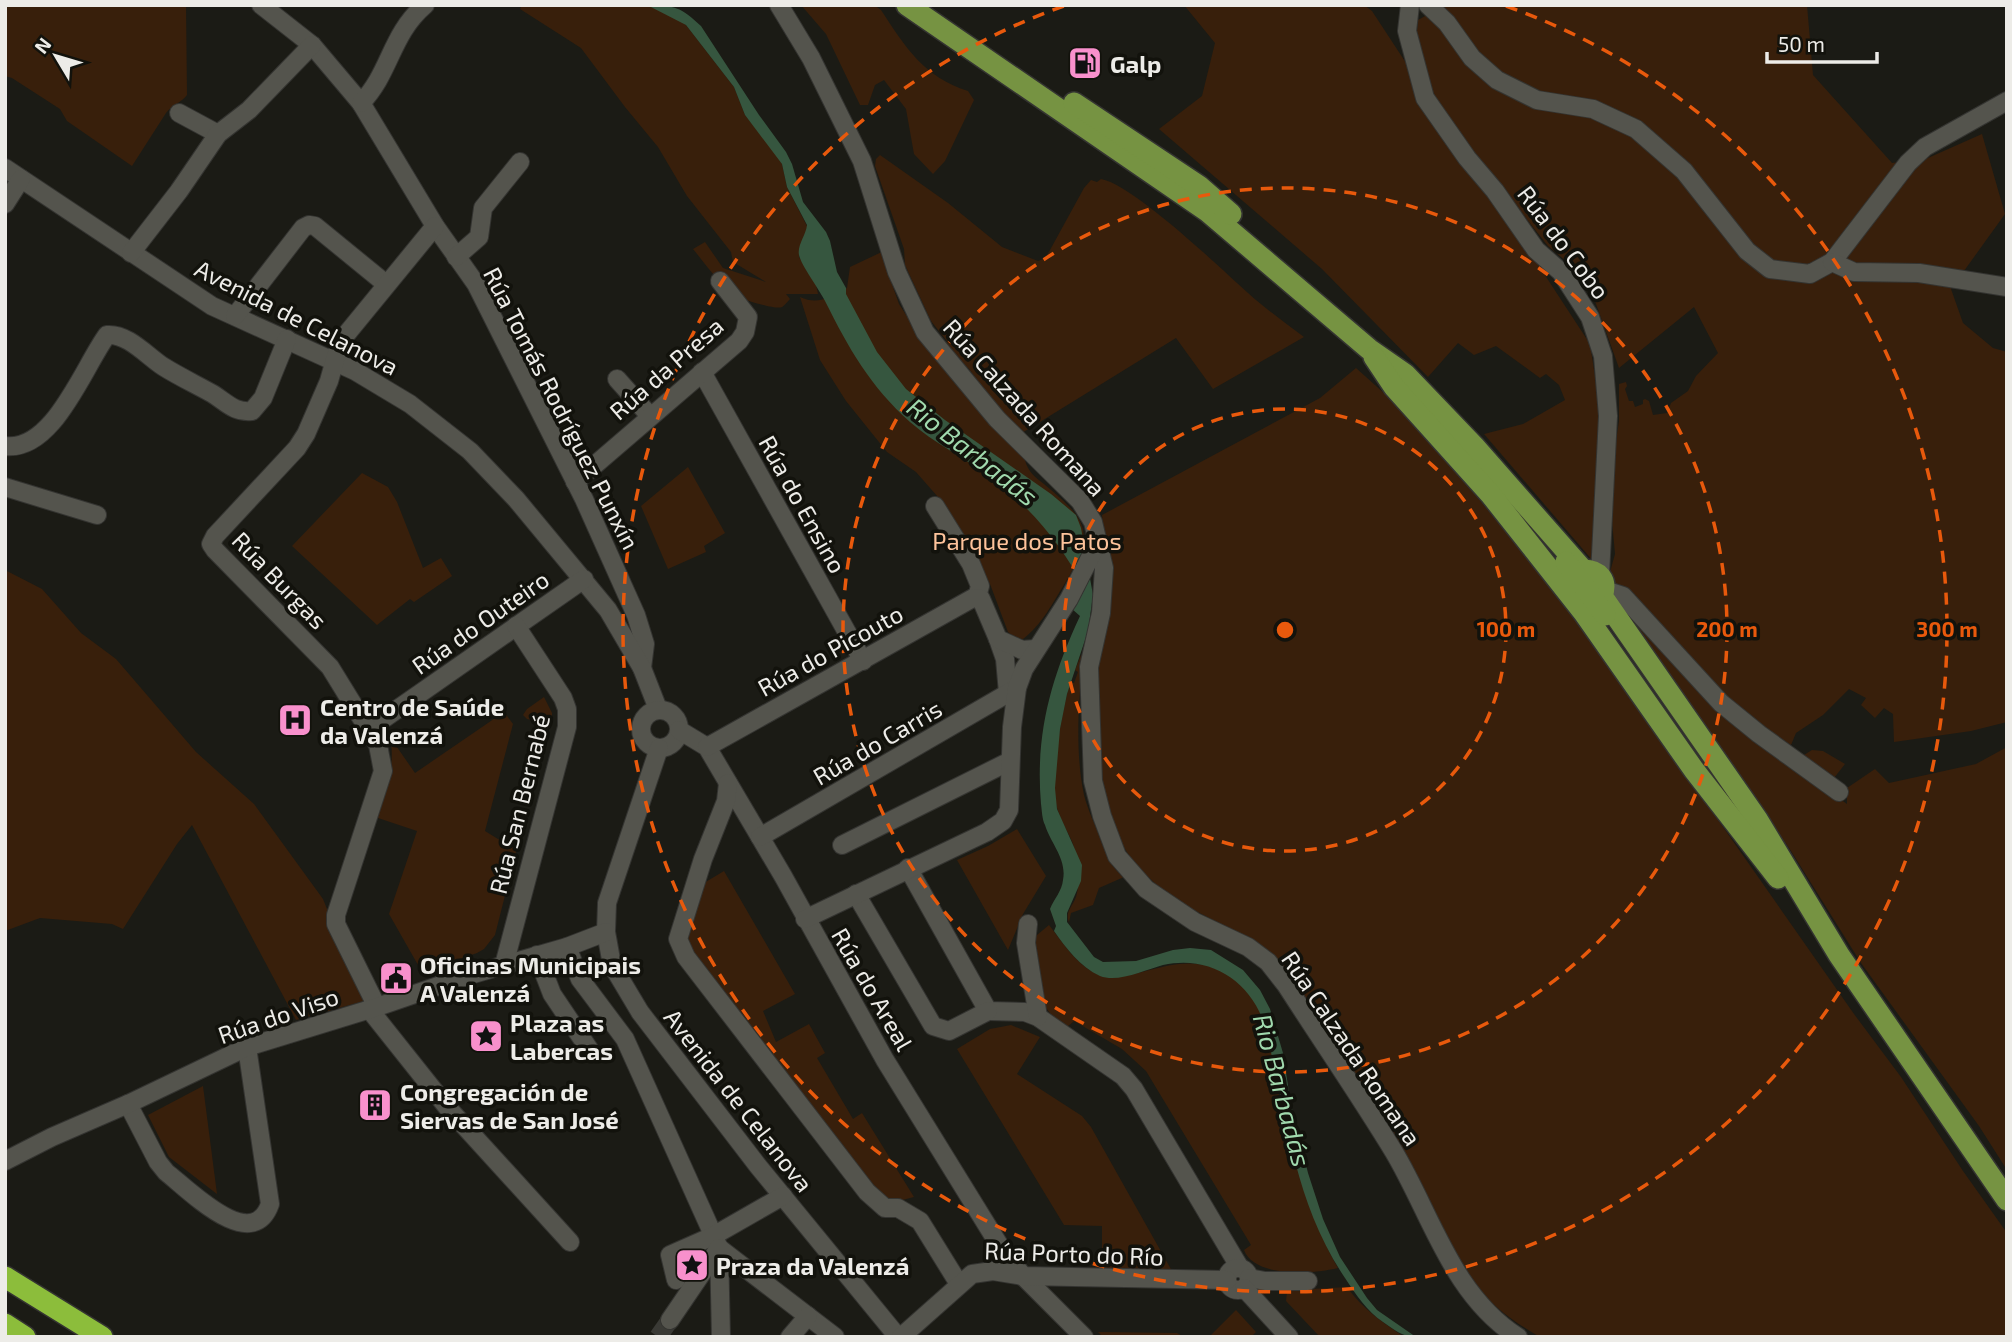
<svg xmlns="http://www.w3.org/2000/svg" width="2012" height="1342" font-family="'Exo 2',sans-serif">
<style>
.green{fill:#381f0b}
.water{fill:#36563f}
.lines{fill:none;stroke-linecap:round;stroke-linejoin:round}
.minor-tunnel{stroke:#3a3a35;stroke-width:18;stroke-dasharray:18 9;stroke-linecap:butt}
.minor-casing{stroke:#343431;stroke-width:20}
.major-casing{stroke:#343431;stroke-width:24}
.highway-casing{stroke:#343431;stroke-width:24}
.minor{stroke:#54544d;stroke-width:18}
.major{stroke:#769342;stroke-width:21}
.highway{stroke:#8cbd3b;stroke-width:21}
.ring{fill:none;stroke:#e8590c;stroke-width:3.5;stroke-dasharray:12 9}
.labels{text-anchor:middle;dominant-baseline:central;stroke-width:7;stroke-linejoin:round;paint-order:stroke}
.poi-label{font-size:24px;font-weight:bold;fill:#edece8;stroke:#12120c;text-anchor:start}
.street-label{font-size:24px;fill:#edece8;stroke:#12120c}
.park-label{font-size:24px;fill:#fdc39b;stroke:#12120c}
.water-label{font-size:26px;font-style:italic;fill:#a0d9ad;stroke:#12120c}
.centre{fill:#e8590c;stroke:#12120c;stroke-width:3.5}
.ring-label{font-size:21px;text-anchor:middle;font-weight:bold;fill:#e8590c;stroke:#12120c;stroke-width:7;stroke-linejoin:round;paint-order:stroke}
</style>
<rect width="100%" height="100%" fill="#1b1b15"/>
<!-- green -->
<g class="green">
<path d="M 5,5 L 186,5 L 187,95 C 181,103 172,105 166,113 L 132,166 L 67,121 L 60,109 L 12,78 L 5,76 Z"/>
<path d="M 522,5 L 647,5 L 680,20 L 686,25 L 734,87 L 745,115 L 776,153 L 782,164 L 787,187 L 808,228 L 799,257 L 815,280 L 818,294 L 786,294 L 790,299 C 789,300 783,307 782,307 C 777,310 739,299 734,295 C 721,286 703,261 693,249 L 705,242 L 723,268 L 766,282 L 733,262 L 731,252 L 687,196 L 658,147 L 625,107 L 581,48 L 520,9 Z"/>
<path d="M 801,5 L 874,5 L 881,10 C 905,47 924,77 968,91 L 974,100 L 945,161 L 933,174 L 914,154 L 906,109 L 884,80 L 875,85 L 868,105 L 860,105 L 826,34 Z"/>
<polygon points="1184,5 1364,5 1372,11 1590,344 1600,408 1593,561 1484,434 1523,424 1565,400 1559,385 1546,374 1540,378 1496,346 1474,355 1458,343 1428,377 1322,269 1159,129 1202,96 1215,43"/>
<polygon points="1445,5 1807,5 1813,75 1892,163 1928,158 1982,134 2005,214 1951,289 1963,323 1993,348 2007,352 2007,722 1971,731 1894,742 1893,714 1884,708 1875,718 1861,705 1866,698 1849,689 1823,715 1796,733 1791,745 1744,714 1716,688 1630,590 1611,586 1610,572 1615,554 1611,510 1613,461 1619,421 1619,384 1626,382 1627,386 1625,389 1629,401 1633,401 1635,407 1643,404 1643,400 1645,399 1649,401 1653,415 1667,413 1671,403 1688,391 1696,376 1718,353 1694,307 1619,368 1595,301 1579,272 1548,246 1466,143 1428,88 1416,41 1418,20"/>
<path d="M 880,155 L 948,203 L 1002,247 L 1038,261 L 1045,258 L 1050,250 L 1084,188 L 1091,180 L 1097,182 L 1101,179 C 1131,184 1212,260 1237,283 C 1258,303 1281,320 1304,337 L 1213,389 L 1176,338 L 1022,433 L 996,406 L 969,369 L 948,348 L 947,341 L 931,321 L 905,265 L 904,249 L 875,166 L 876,159 Z"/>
<path d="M 886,250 L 890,268 L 888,273 L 899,304 L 926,346 L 1025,460 C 1028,472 1035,477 1044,484 C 1088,521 1096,532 1065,583 C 1054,601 1041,626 1023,639 L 1015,638 L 1008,632 L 990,584 L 945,505 L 916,472 L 887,452 L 846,401 L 820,360 L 800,297 C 819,306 830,296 847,288 L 850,267 Z"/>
<path d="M 1356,368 L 1385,394 L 1448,461 L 1583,627 L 1854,1014 L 1901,1077 L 1963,1171 L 2007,1233 L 2007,1337 L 1540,1337 C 1512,1321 1490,1304 1469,1280 L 1346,1061 L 1285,969 L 1274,958 L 1244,936 L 1190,908 L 1159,887 L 1135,865 L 1112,828 L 1098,780 L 1098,650 L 1112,583 L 1111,558 L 1104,543 L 1102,515 L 1320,398 Z"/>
<polygon points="688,467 725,533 704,546 706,552 668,569 641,506"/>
<polygon points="362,473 388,487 397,502 423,568 441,558 452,576 414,602 410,599 377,625 292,546"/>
<polygon points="5,570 42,589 81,633 116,659 196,752 254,804 323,899 364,1001 296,1020 192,825 177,844 123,929 112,924 40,918 5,931"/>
<polygon points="1614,601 1727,719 1847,804 1847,788 1875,769 1889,783 1976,764 2007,747 2007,1170 1979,1126 1861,963 1791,851 1705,724"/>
<path d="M 1081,655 L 1084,656 C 1078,698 1075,753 1084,795 C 1088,811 1096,826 1101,841 C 1106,854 1112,869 1124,877 L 1099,888 L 1093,905 L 1071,913 L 1069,922 C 1064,911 1075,905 1077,893 C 1079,885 1077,874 1077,866 C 1076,840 1066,834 1058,811 C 1048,784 1062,711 1070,683 L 1074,683 L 1078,672 L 1075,670 Z"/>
<polygon points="544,697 552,713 552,725 527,719 523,715 527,709"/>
<path d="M 504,712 L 513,724 L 485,831 L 498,839 L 518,844 L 495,935 L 484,949 L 477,953 L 422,972 L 389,914 L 417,831 L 375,817 C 386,789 396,767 390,737 L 415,773 Z"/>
<polygon points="1812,750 1823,751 1845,764 1834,778 1804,755"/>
<polygon points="1017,829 1046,876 1023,914 1008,950 957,860 988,846"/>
<polygon points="724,871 795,994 763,1011 776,1042 809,1024 825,1053 817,1058 853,1119 862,1113 914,1197 887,1204 678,939 694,889"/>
<path d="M 1049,925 C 1061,940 1072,958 1088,969 C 1127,996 1175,940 1231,976 C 1276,1006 1271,1072 1284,1118 C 1296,1165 1314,1226 1338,1268 C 1314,1274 1254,1278 1244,1250 L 1251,1245 L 1146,1071 L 1122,1049 L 1074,1021 L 1066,1028 L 1053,1017 L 1046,1008 L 1031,940 Z"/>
<polygon points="1011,1025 1040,1037 1017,1074 1082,1116 1091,1127 1172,1271 1102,1270 1102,1226 1064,1225 957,1049 990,1029"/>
<polygon points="203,1086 217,1194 169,1157 148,1115"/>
<path d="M 1347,1287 C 1362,1309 1383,1322 1404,1337 L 1320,1337 L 1286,1301 L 1287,1292 L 1293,1290 Z"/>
<polygon points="1236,1310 1256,1332 1251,1337 1209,1337"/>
<polygon points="1098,1332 1177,1333 1184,1337 1103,1337"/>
</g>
<!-- water -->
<path class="water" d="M 647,5 C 674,5 681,7 701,26 L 759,115 L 786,152 L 792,164 L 803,202 L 826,232 L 830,241 L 837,272 L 846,288 L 846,294 L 877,352 L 906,389 L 945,420 L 1051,494 L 1076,515 L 1081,528 L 1093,595 L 1088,631 L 1067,694 L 1060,729 L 1055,788 L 1057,809 L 1082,865 L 1081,881 L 1067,913 L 1067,922 L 1094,957 L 1103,962 L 1136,961 L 1173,950 L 1190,948 L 1211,950 L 1243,970 L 1260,990 L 1270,1009 L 1283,1053 L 1291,1105 L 1308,1173 L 1323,1219 L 1340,1257 L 1367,1298 L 1377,1310 L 1416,1337 C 1402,1337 1395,1330 1383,1322 C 1367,1311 1356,1295 1345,1278 C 1291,1198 1287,1109 1263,1020 C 1247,978 1207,955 1163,965 C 1145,970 1118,983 1100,976 C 1080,967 1066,948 1054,931 L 1056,926 L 1050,909 C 1054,899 1062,891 1063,880 C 1067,859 1051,844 1045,825 C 1042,819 1042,811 1041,804 C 1035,734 1051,678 1080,616 L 1072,609 L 1085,589 C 1062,545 1029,505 989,476 C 963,457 934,443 910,422 C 870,386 849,349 825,301 C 819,289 801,265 799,255 C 797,245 806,235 807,225 L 787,187 L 782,164 L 745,115 L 734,87 L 686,25 Z"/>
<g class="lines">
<!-- minor-tunnel -->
<polyline class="minor-tunnel" points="658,1337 670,1320"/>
<!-- minor casing -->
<g class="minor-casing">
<g id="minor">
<polyline points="261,5 312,45 361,103 435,226 476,284 584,499 636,615 645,644 642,668"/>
<path d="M 779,5 L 811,58 L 862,161 L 897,272 L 925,332 L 997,419 L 1080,501 L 1093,522 L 1104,568 L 1101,613 L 1089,667 L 1093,781 L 1102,816 L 1117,856 L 1146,889 L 1195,922 L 1248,947 L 1268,962 L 1286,985 C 1322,1041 1360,1096 1394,1152 C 1432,1216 1452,1295 1518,1337"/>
<polyline points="1410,5 1407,31 1425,98 1467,158 1495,191 1536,250 1561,272 1590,317 1603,356 1608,416 1600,575"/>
<polyline points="1428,5 1447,23 1472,58 1497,80 1537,100 1593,109 1636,129 1684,171 1747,251 1770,269 1810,274 1832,262 1908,163 1925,147 2007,101"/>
<path d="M 361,103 C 391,72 390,35 425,5"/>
<polyline points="179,113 218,134"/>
<polyline points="5,168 212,306 355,371 410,404 470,451 516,499 608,610 642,668 658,709"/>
<polyline points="5,204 21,179"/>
<polyline points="131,253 179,191 218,134 249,110 312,45"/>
<polyline points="456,257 479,237 483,208 520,162"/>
<polyline points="1832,262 1854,272 1919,273 2007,287"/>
<polyline points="235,316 303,228 309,225 315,226 386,284"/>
<polyline points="702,372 863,661"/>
<polyline points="617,379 650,416"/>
<path d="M 5,446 C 53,452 83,368 107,335 C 128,333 148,357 164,367 C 180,377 197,385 213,394 C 227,403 235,413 252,411 L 263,398 L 287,339"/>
<polyline points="575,482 739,341 745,332 748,317 720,281"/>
<polyline points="5,487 97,515"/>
<polyline points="935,506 971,564 980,586 977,597"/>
<polyline points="1605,590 1623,596 1721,703 1759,734 1839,792"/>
<polyline points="998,639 1005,659 1008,693"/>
<circle cx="660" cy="729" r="19"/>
<polyline points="369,729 584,579"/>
<polyline points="679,730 707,747 783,876 885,1060 1001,1248 1023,1276 1084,1337"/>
<polyline points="707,747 973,598 981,599 998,639 1022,650 1035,649"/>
<polyline points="659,748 607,903 606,932 612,965 640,1012 758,1166 898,1337"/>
<polyline points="728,783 726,801 703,859 678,939 686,957 867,1192 885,1208 898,1208 920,1221 959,1284"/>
<polyline points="760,837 1017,688"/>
<polyline points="842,845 1010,761"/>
<polyline points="908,868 988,1011 1025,1012 1038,1017 1123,1076 1134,1089 1240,1268"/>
<polyline points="856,894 933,1026 949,1031 988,1011"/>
<polyline points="805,919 987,832 1003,821 1009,810 1012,727 1017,688 1024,669 1069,599 1097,544"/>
<polyline points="1028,924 1026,943 1038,1017"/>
<polyline points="567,947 580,979 625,1039 719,1248 721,1337"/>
<polyline points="537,955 552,994 589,1049"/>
<polyline points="504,965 567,727 567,709 563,698 516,626"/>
<polyline points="377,1007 336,924 336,915 383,771 378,745 330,667 215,550 211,544 215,536 297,448 306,434 329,381 340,342 435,226"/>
<polyline points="369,1009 447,1107 570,1242"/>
<path d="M 128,1104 L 158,1162 L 166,1172 C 189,1190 252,1255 270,1204 L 247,1047"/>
<polyline points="5,1161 52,1137 128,1104 247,1047 377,1007 470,975 567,947 606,932"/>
<circle cx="1238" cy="1279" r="11"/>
<polyline points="1249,1278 1265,1281 1308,1281"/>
<polyline points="676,1280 670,1255 713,1236 783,1196"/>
<polyline points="1244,1288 1289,1337"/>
<polyline points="670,1320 719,1248 835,1337"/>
<polyline points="790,1337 808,1316"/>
<polyline points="901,1337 972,1274 993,1271 1023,1276 1227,1280"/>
</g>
</g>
<!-- major casing -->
<g class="major-casing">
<g id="major">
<path d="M 907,5 L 1207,211 L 1369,349 L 1405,374 L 1474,446 L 1583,570 C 1599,570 1608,580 1602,596 L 1757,819 L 1839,955 L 2007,1200"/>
<polyline points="1074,103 1199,186 1231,214"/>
<polyline points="1374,357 1394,387 1491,495 1584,613 1694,770 1778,878"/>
<polyline points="1566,562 1605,615"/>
</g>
</g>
<!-- highway casing -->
<g class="highway-casing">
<g id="highway">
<polyline points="5,1277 102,1337"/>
<polyline points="5,1324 25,1337"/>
</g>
</g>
<!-- minor -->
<use href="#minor" class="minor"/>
<!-- major -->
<use href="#major" class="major"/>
<!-- highway -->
<use href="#highway" class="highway"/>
</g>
<!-- distance rings -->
<g class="ring">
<circle cx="1285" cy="630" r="221"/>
<circle cx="1285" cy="630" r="442"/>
<path d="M1506 6A662 662 0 1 1 1064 6"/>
</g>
<!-- icons -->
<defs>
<g id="fuel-square" transform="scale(1.75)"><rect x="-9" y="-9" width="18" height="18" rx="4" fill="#f890cc" stroke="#12120c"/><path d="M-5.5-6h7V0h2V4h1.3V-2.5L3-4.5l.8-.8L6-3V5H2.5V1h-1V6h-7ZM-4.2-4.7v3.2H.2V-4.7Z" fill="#111"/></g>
<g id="hospital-square" transform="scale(1.75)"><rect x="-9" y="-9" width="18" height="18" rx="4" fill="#f890cc" stroke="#12120c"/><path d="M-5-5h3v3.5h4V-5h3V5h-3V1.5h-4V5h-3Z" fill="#111"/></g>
<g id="civic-square" transform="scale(1.75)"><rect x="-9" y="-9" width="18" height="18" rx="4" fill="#f890cc" stroke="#12120c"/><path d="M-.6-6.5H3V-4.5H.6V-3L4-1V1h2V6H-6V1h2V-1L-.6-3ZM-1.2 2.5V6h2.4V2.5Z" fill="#111"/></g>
<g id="sight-square" transform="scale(1.75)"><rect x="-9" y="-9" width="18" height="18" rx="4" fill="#f890cc" stroke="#12120c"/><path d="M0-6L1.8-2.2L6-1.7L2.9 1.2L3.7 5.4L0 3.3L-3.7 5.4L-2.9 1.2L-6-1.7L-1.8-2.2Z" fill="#111"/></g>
<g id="building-square" transform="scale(1.75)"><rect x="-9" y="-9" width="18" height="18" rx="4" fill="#f890cc" stroke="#12120c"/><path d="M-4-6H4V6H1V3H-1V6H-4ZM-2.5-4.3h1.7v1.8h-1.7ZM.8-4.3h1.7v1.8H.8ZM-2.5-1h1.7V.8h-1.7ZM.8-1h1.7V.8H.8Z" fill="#111"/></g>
</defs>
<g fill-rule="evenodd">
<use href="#fuel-square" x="1085" y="63"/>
<use href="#hospital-square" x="295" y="720"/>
<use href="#civic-square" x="396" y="978"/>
<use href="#sight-square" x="486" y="1036"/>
<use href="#building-square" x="375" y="1105"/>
<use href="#sight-square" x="692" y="1265"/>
</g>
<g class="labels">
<!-- poi labels -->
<g class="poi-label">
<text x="1110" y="63">Galp</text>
<text x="320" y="706">Centro de Saúde<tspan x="320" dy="28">da Valenzá</tspan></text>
<text x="420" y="964">Oficinas Municipais<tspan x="420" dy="28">A Valenzá</tspan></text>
<text x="510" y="1022">Plaza as<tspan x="510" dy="28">Labercas</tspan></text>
<text x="400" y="1091">Congregación de<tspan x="400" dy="28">Siervas de San José</tspan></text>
<text x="716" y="1265">Praza da Valenzá</text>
</g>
<!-- street labels -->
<g class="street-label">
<text transform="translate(1564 242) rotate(53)">Rúa do Cobo</text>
<text transform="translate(297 317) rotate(27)">Avenida de Celanova</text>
<text transform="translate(666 368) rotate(-41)">Rúa da Presa</text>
<text transform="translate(1025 407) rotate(48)">Rúa Calzada Romana</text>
<text transform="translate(562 408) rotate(63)">Rúa Tomás Rodríguez Punxín</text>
<text transform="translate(803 504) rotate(61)">Rúa do Ensino</text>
<text transform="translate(280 580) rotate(46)">Rúa Burgas</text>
<text transform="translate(480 622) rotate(-35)">Rúa do Outeiro</text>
<text transform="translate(830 650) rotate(-29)">Rúa do Picouto</text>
<text transform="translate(877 742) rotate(-30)">Rúa do Carris</text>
<text transform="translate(519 804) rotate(-76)">Rúa San Bernabé</text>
<text transform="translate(873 989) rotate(60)">Rúa do Areal</text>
<text transform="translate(278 1015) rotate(-19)">Rúa do Viso</text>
<text transform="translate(1352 1048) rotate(56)">Rúa Calzada Romana</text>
<text transform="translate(739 1100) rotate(52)">Avenida de Celanova</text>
<text transform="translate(1074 1253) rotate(2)">Rúa Porto do Río</text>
</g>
<!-- park labels -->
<g class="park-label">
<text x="1027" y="540">Parque dos Patos</text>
</g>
<!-- water labels -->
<g class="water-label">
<text transform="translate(973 451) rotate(38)">Rio Barbadás</text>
<text transform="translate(1283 1090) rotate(75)">Rio Barbadás</text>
</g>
</g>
<circle cx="1285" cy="630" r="10" class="centre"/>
<g class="ring-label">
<text x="1506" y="637">100 m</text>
<text x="1727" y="637">200 m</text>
<text x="1947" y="637">300 m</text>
</g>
<!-- border -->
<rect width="2012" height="1342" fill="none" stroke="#edece8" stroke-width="14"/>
<!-- north arrow -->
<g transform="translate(56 56) rotate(308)" stroke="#12120c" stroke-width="5" paint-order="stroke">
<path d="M0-5L12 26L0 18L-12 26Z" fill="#edece8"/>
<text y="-10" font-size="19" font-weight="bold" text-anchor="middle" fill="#edece8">N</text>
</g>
<!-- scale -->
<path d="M1767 52v10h110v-10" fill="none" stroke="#edece8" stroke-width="3.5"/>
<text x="1778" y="52" font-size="21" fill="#edece8" stroke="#12120c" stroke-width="5" paint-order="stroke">50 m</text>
</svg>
